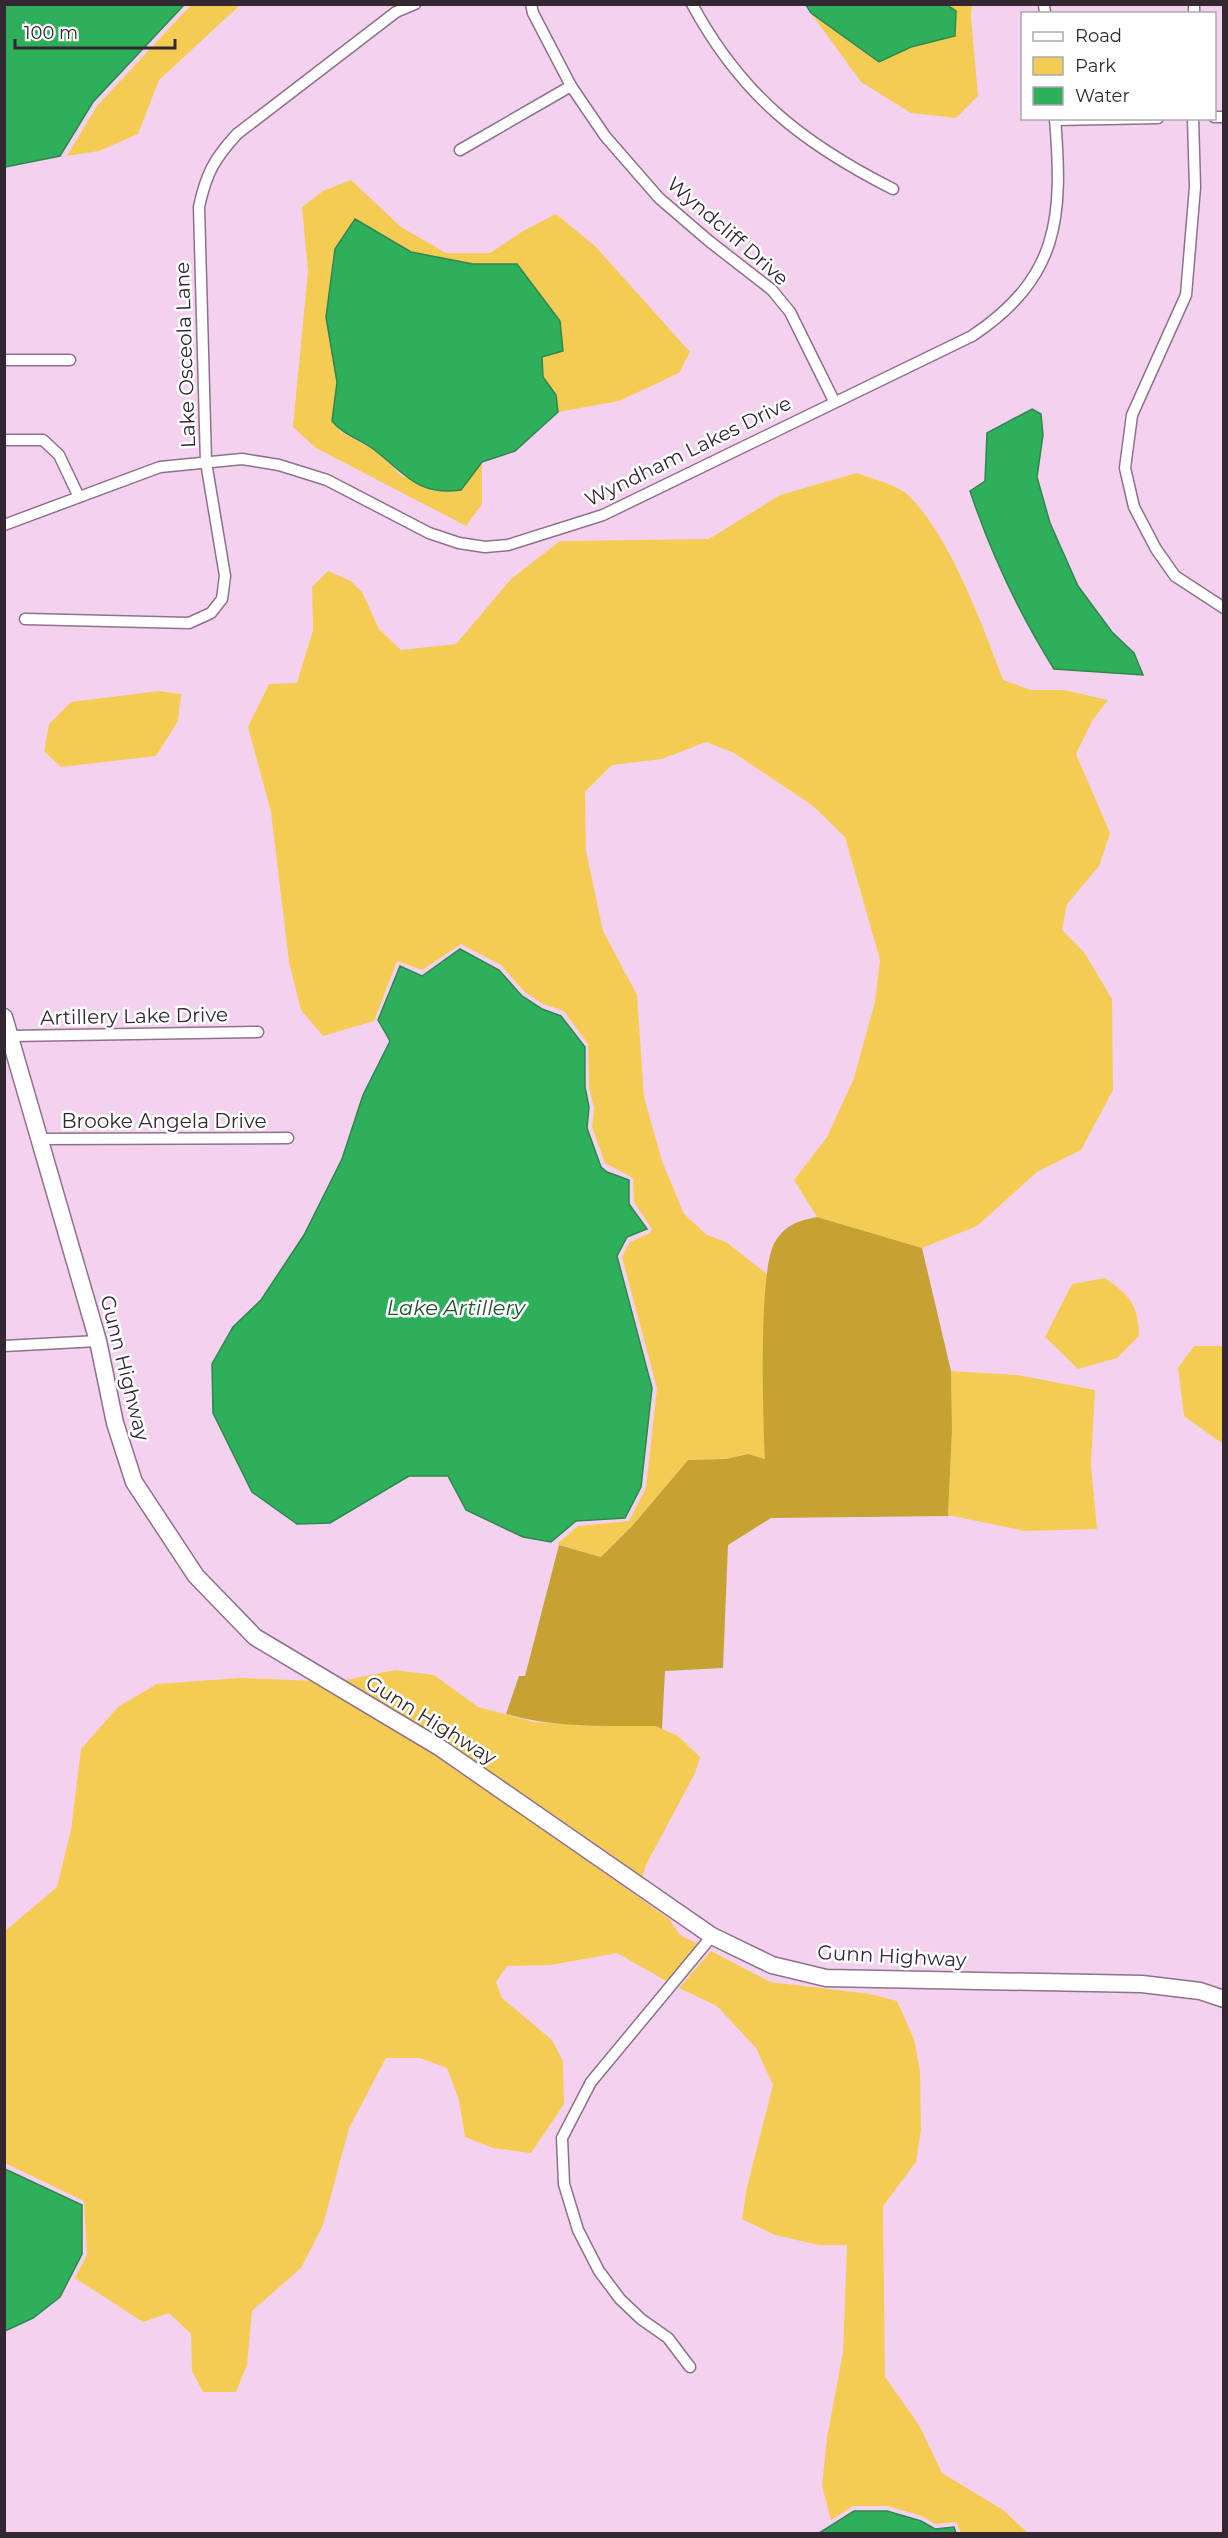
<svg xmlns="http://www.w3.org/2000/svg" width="1228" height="2538" font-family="Montserrat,sans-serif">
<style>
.green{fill:#f4cc54}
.forest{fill:#c6a233}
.water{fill:#2eaf5b;stroke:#30864f;stroke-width:1.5}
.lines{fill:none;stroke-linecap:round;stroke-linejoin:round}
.minor-casing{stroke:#8e718b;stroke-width:13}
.secondary-casing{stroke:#8e718b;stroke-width:19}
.minor{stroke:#fff;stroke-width:10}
.secondary{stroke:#fff;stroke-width:16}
.labels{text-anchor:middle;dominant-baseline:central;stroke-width:5;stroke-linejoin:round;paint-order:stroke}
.street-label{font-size:20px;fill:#332732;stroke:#fff}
.water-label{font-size:21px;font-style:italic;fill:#235230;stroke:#fff}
</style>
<rect width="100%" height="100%" fill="#f4d2ef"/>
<!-- green -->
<g class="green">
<polygon points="191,5 240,5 159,80 138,134 99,151 67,156 97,106"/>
<polygon points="947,5 972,5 971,16 978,96 956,118 911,113 861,82 811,13 879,62 911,47 955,36 956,11"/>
<polygon points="351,180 401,227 446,253 490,253 523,231 556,214 595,246 690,352 679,373 619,401 558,412 556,395 542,377 542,356 563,350 517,264 473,264 411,252 355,219 335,249 326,317 337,382 332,421 341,432 376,451 403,477 482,462 482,504 466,526 316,448 293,427 308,271 302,207 323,191"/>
<path d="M 857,473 C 872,479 896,484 908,495 C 949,534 983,626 1003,680 L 1031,690 L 1064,690 L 1108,700 L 1092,721 L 1076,754 L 1110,833 L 1099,866 L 1067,904 L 1062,930 L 1084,952 L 1112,999 L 1113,1090 L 1081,1150 L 1037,1172 L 977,1226 L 922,1248 L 817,1217 L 794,1180 L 827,1137 L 854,1078 L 875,1002 L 880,960 L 845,837 L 812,805 L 734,753 L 706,742 L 662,759 L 612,765 L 585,792 L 586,851 L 603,931 L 637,995 L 644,1097 L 662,1161 L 684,1214 L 707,1235 L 726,1242 L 767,1274 L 765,1459 L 748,1454 L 726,1459 L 688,1460 L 633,1525 L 601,1557 L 557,1544 L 578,1526 L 629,1521 L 646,1488 L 657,1388 L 622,1257 L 630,1242 L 650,1233 L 652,1229 L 634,1202 L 633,1178 L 605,1163 L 592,1127 L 594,1108 L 589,1087 L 588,1044 L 564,1011 L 543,1004 L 525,992 L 501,965 L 461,944 L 422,970 L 397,961 L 374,1021 L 323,1036 L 301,1010 L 289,962 L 271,812 L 248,727 L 269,684 L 297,683 L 313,630 L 312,587 L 328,571 L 351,581 L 362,592 L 379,629 L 401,650 L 456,644 L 511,579 L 560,541 L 709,539 L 780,495 Z"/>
<polygon points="159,691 181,694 178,721 156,756 61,767 44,751 49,724 71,702"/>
<path d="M 1105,1278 C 1130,1296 1138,1304 1139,1336 L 1117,1358 L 1078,1369 L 1045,1337 L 1072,1284 Z"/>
<polygon points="1194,1346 1223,1346 1223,1444 1184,1416 1178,1368"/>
<polygon points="951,1371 1018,1375 1095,1390 1091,1465 1097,1529 1025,1531 948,1515 952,1430"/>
<polygon points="395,1670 434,1675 478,1707 534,1722 600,1726 656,1726 678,1736 700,1757 695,1773 646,1865 641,1881 341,1681"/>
<polygon points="240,1678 317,1681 437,1753 669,1919 680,1935 700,1945 668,1982 617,1953 551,1965 507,1966 496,1982 502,1998 552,2040 563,2061 564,2104 531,2153 493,2148 465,2137 459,2100 447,2068 420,2058 386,2058 349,2128 323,2225 301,2268 252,2311 247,2365 236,2392 203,2392 192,2371 191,2334 169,2313 143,2322 75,2278 87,2255 84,2201 5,2163 5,1931 57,1887 71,1830 81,1749 119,1706 157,1684"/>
<polygon points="711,1951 770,1982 870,1994 897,2001 914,2039 920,2071 921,2130 916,2162 883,2206 885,2377 919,2425 942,2473 1003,2510 1028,2533 961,2533 956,2522 935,2524 922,2516 887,2506 853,2506 831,2520 822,2486 827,2438 843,2352 847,2245 819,2245 775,2235 742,2219 747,2187 773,2085 756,2048 717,2006 679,1988"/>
</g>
<!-- forest -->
<path class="forest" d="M 817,1217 L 922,1248 L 951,1371 L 952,1430 L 948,1515 L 950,1516 L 771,1518 L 728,1545 L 723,1668 L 665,1671 L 662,1729 L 656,1726 C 605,1726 555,1728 506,1714 L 519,1676 L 525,1676 L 559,1545 L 601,1557 L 633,1525 L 688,1460 L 726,1459 L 748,1454 L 765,1459 C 763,1420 758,1269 775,1242 C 786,1224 798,1221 817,1217 Z"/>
<!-- water -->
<g class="water">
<polygon points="5,4 184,4 184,5 93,102 60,156 5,167"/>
<polygon points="806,5 947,5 956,11 955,36 911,47 879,62 811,13"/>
<path d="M 355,219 L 411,252 L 473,264 L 517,264 L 560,321 L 563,351 L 542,357 L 543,377 L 556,395 L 558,412 L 515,451 L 482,462 L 461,490 C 419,496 406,475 377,452 C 362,439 345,437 332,421 L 337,382 L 326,317 L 335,249 Z"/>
<path d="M 1032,409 L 1041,414 L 1043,435 L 1037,477 L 1050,523 L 1078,586 L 1112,632 L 1134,653 L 1143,675 L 1054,669 C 1019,613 991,554 970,491 L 985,481 L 987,433 Z"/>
<polygon points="460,949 499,970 522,996 542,1009 561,1016 585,1047 585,1087 589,1107 587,1128 601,1167 607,1172 629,1180 629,1204 647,1229 627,1237 617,1256 652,1388 641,1487 625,1518 576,1521 551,1542 523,1537 466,1510 448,1476 409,1476 330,1523 297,1524 252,1492 213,1413 212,1364 233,1327 261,1300 304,1235 342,1159 363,1095 390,1041 378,1020 400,966 422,976"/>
<polygon points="5,2169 82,2205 82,2254 60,2297 33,2318 5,2331"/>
<polygon points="854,2511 887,2511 921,2521 935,2529 954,2527 956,2533 819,2533"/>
</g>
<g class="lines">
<!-- minor casing -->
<g class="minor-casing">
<g id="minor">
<polyline points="531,4 533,13 571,86 605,136 659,198 709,241 772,290 790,312 834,401"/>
<path d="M 692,4 C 741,95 802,143 893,189"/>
<polyline points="1044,4 1045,14"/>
<polyline points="1194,14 1194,4"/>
<polyline points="1214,117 1224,117"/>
<polyline points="1193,118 1195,187 1186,295 1132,415 1125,468 1134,507 1156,549 1175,576 1224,608"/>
<polyline points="1055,120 1158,118"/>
<polyline points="460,150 571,86"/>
<polyline points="4,360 70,360"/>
<polyline points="4,440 43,440 59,455 78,495"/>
<path d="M 4,525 L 160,467 L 242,459 L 279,465 L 327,480 L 429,533 L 459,543 L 485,547 L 508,545 L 603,515 L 972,336 C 1060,277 1063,217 1055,118"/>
<path d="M 25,619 L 189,623 L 211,613 L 222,599 L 225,576 L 206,462 L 199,207 C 206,174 214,159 237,134 L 396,12 L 415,4"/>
<polyline points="10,1036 258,1032"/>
<polyline points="39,1139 288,1138"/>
<polyline points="4,1346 98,1341"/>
<polyline points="690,2367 668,2338 641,2319 620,2299 599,2271 578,2230 564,2184 562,2138 591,2082 712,1936"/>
</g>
</g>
<!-- secondary casing -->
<g class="secondary-casing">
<polyline id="secondary" points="4,1017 98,1341 115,1423 134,1482 196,1576 255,1637 439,1747 712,1936 772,1965 826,1978 1142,1984 1200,1991 1224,1999"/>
</g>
<!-- minor -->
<use href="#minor" class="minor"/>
<!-- secondary -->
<use href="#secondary" class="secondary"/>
</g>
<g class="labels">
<!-- street labels -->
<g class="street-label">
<text transform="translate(728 231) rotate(41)">Wyndcliff Drive</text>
<text transform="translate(185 355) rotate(-92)">Lake Osceola Lane</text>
<text transform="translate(688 451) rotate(-26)">Wyndham Lakes Drive</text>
<text transform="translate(134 1016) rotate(-1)">Artillery Lake Drive</text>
<text x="164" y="1121">Brooke Angela Drive</text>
<text transform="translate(125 1368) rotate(76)">Gunn Highway</text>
<text transform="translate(431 1720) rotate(32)">Gunn Highway</text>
<text transform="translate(892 1956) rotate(3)">Gunn Highway</text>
</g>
<!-- water labels -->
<g class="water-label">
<text x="456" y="1307">Lake Artillery</text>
</g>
</g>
<!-- border -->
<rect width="1228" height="2538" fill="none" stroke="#332732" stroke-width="12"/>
<!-- legend -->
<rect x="1021" y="12" width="195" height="108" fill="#ffffff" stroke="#ada9ad" stroke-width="1.5"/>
<rect x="1033" y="32" width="30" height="9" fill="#ffffff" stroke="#ada9ad" stroke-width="1.5"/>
<text x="1075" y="42" font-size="18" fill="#332732">Road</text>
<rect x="1033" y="57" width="30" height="18" fill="#f4cc54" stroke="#ada9ad" stroke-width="1.5"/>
<text x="1075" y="72" font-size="18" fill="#332732">Park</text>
<rect x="1033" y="87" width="30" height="18" fill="#2eaf5b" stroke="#ada9ad" stroke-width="1.5"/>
<text x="1075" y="102" font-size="18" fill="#332732">Water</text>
<!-- scale -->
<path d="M15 39v9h160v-9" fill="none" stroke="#332732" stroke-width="3"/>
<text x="24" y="39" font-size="18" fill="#332732" stroke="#ffffff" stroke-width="4.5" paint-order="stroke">100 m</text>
</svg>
